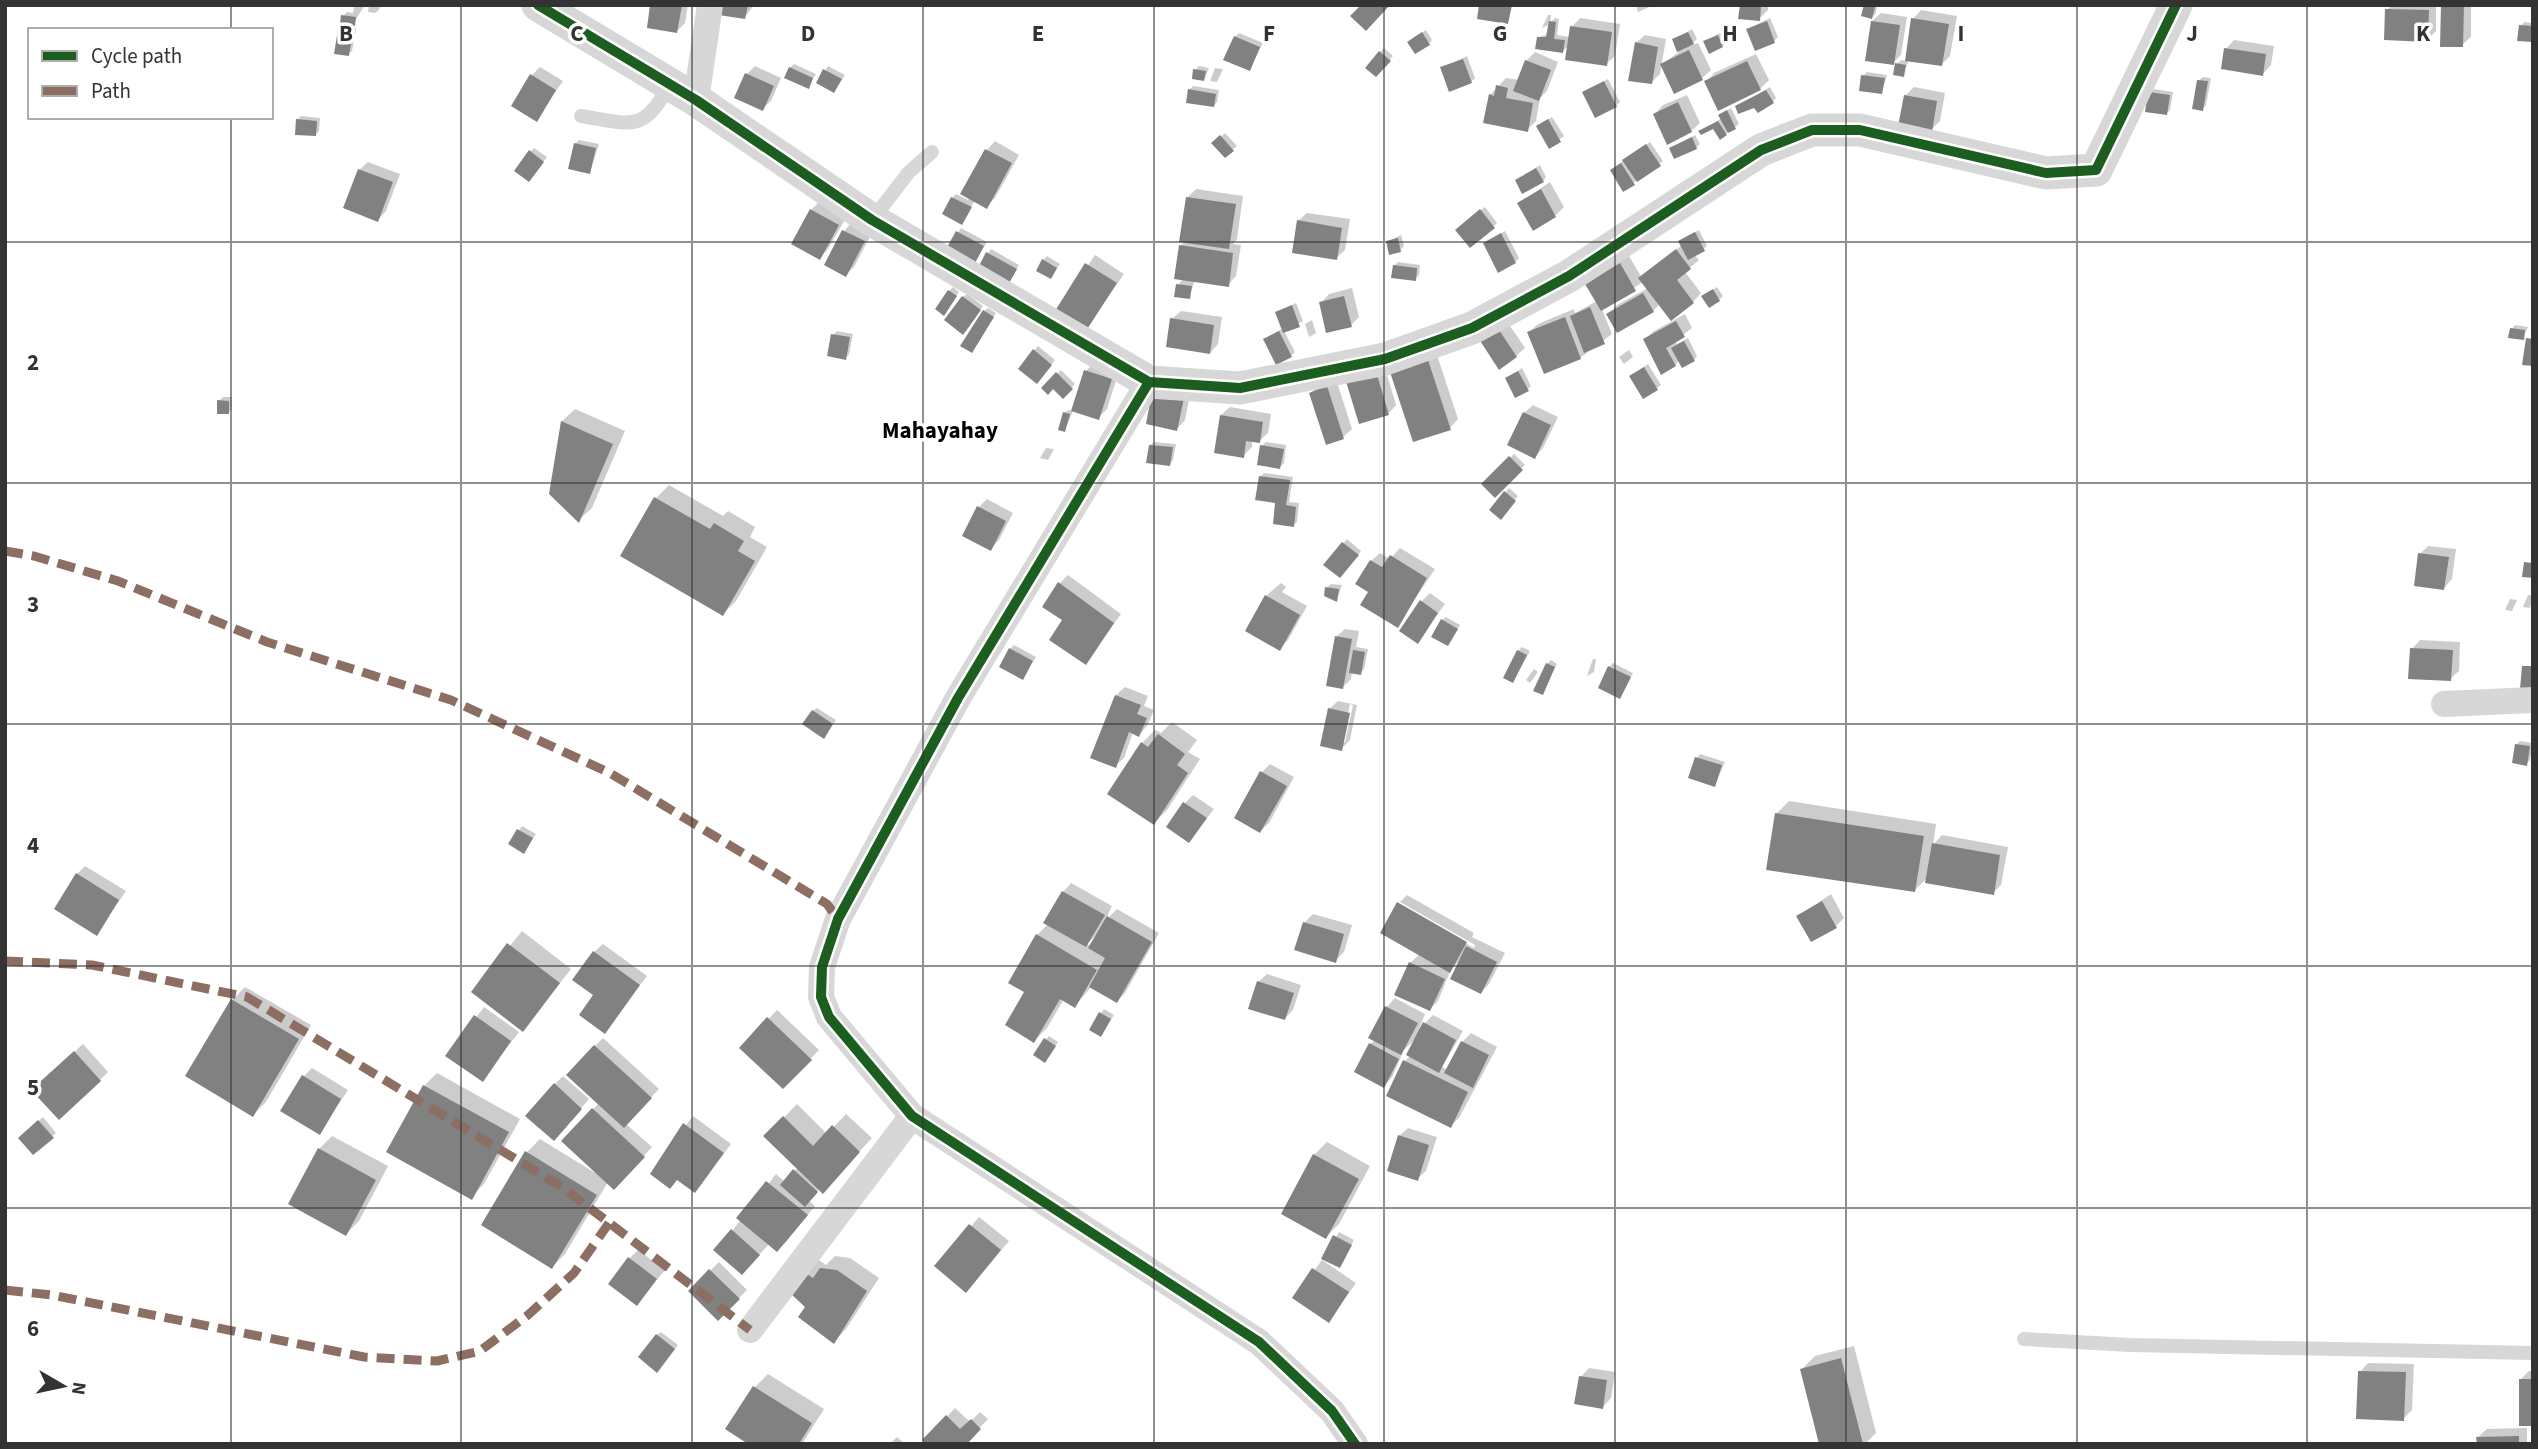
<svg xmlns="http://www.w3.org/2000/svg" width="2538" height="1449" font-family="'Source Sans 3',sans-serif">
<style>
.shadow{fill:#0003;fill-rule:evenodd}
.building{fill:#818181}
.lines{fill:none;stroke-linecap:round;stroke-linejoin:round}
.service{stroke:#d7d7d7;stroke-width:14}
.minor{stroke:#d7d7d7;stroke-width:26}
.tertiary{stroke:#d7d7d7;stroke-width:33}
.quiet{stroke:#8d6e63;stroke-width:9;stroke-dasharray:18 9;stroke-linecap:butt}
.cycleway-casing{stroke:#fff;stroke-width:15}
.cycleway{stroke:#1b5e20;stroke-width:10}
.grid{fill:none;stroke:#333;stroke-width:2;stroke-opacity:0.55}
.labels{text-anchor:middle;dominant-baseline:central;stroke-width:7;stroke-linejoin:round;paint-order:stroke}
.quarter-label{font-size:23px;font-weight:bold;fill:#000;stroke:#fff}
.grid-label{font-size:23px;text-anchor:middle;font-weight:bold;fill:#333;stroke:#fff;stroke-width:7;stroke-linejoin:round;paint-order:stroke}
</style>
<rect width="100%" height="100%" fill="#fff"/>
<!-- shadow -->
<g class="shadow">
<polygon points="354,5 365,5 351,27 356,28 352,51 348,54 340,30 346,23 343,16 347,12 353,13"/>
<polygon points="369,5 380,5 379,10 375,13 368,12"/>
<polygon points="652,5 688,5 685,23 677,31"/>
<polygon points="715,5 754,5 745,17"/>
<polygon points="1636,5 1654,5 1638,12"/>
<polygon points="1741,5 1768,5 1768,10 1759,19"/>
<polygon points="1877,5 1876,13 1872,17 1865,6"/>
<polygon points="2392,5 2436,5 2436,31 2427,40 2387,10"/>
<polygon points="2443,5 2471,5 2471,37 2462,45"/>
<polygon points="1921,10 1957,16 1950,56 1942,64 1909,60 1903,75 1897,64 1901,60 1906,61 1913,19"/>
<polygon points="1881,13 1907,17 1901,55 1893,63 1872,21"/>
<polygon points="1548,15 1551,15 1550,23 1555,18 1559,19 1557,35 1570,37 1572,27 1580,18 1620,24 1615,56 1606,64 1569,45 1563,51 1539,37 1549,34 1551,24 1542,28"/>
<polygon points="1770,18 1778,37 1774,41 1748,29"/>
<polygon points="2524,22 2533,23 2533,40 2521,26"/>
<polygon points="1692,29 1697,39 1689,46 1698,43 1711,70 1702,78 1675,92 1662,64 1679,52 1674,40"/>
<polygon points="1426,30 1432,40 1429,44 1413,38"/>
<polygon points="1722,32 1726,42 1722,46 1705,41"/>
<polygon points="1239,33 1263,43 1250,69 1235,37"/>
<polygon points="1645,35 1666,39 1660,74 1651,83 1636,43"/>
<polygon points="2234,40 2274,46 2271,65 2263,74 2226,49"/>
<polygon points="1384,48 1393,56 1376,75 1367,67"/>
<polygon points="1535,52 1558,62 1547,91 1540,98 1536,121 1527,130 1490,95 1506,78 1519,80 1526,61"/>
<polygon points="1756,54 1769,80 1760,89 1706,82 1714,73"/>
<polygon points="1467,56 1475,78 1471,82 1442,68"/>
<polygon points="794,64 816,74 808,87 790,68"/>
<polygon points="755,66 781,78 771,101 762,109 747,74"/>
<polygon points="828,66 845,75 834,91 818,82"/>
<polygon points="1199,66 1209,68 1204,80 1195,70"/>
<polygon points="540,67 563,81 536,120 532,75"/>
<polygon points="1215,68 1223,69 1217,82 1210,81"/>
<polygon points="1867,72 1887,75 1882,92 1863,76"/>
<polygon points="2203,77 2211,78 2206,105 2202,109 2199,80"/>
<polygon points="1608,79 1620,102 1616,106 1584,92"/>
<polygon points="1193,86 1219,90 1217,102 1214,106 1189,90"/>
<polygon points="1770,87 1776,98 1773,101 1737,107"/>
<polygon points="1914,87 1945,93 1940,121 1931,130 1905,96"/>
<polygon points="2154,89 2173,92 2170,110 2166,114 2150,93"/>
<polygon points="1687,95 1700,123 1691,131 1655,114 1663,105"/>
<polygon points="1731,108 1739,124 1735,127 1721,137 1713,127 1701,131 1722,118 1720,115"/>
<polygon points="301,116 320,118 319,131 315,135 297,120"/>
<polygon points="1552,117 1564,136 1549,146 1542,123"/>
<polygon points="1225,133 1237,146 1225,156 1214,143"/>
<polygon points="1695,135 1700,144 1696,148 1671,148"/>
<polygon points="579,140 599,144 590,172 575,144"/>
<polygon points="995,141 1019,155 995,198 986,207 975,200 962,223 952,198 956,194 968,200 970,197 963,193 987,150"/>
<polygon points="1650,142 1663,161 1633,183 1616,166"/>
<polygon points="534,148 547,157 533,176 531,151"/>
<polygon points="368,162 400,174 386,211 378,220 359,170"/>
<polygon points="1540,165 1546,177 1543,181 1517,180"/>
<polygon points="1550,182 1564,207 1555,216 1519,203"/>
<polygon points="1196,189 1243,196 1237,239 1233,244 1241,245 1236,276 1228,285 1195,280 1189,297 1178,285 1184,278 1181,246 1185,241 1187,198"/>
<polygon points="820,201 847,216 828,249 820,258 811,210"/>
<polygon points="1485,207 1497,223 1494,226 1461,226"/>
<polygon points="1307,213 1350,219 1345,250 1336,258 1298,221"/>
<polygon points="852,222 872,233 854,267 845,275 826,264 844,231"/>
<polygon points="961,228 987,242 973,265 947,251"/>
<polygon points="1699,230 1707,246 1695,255 1699,260 1685,272 1701,293 1693,302 1660,304 1653,311 1608,314 1617,305 1648,288 1643,282 1602,309 1612,334 1580,358 1529,332 1538,324 1574,309 1575,313 1597,301 1596,276 1629,256 1642,278 1682,245 1680,241 1684,238"/>
<polygon points="1505,231 1519,258 1515,262 1485,243"/>
<polygon points="1401,235 1404,246 1400,250 1387,242"/>
<polygon points="991,249 1019,265 1007,285 988,253"/>
<polygon points="1095,255 1124,274 1086,328 1057,310"/>
<polygon points="1047,256 1060,264 1051,277 1043,260"/>
<polygon points="1398,262 1420,265 1419,275 1415,279 1394,266"/>
<polygon points="953,287 959,292 947,310 949,291"/>
<polygon points="1717,287 1723,296 1719,300 1704,296"/>
<polygon points="1352,288 1359,317 1351,325 1321,303 1329,294"/>
<polygon points="967,294 983,306 967,329 963,297"/>
<polygon points="1296,303 1303,321 1284,331 1295,352 1291,356 1265,339 1283,328 1277,312"/>
<polygon points="988,308 996,313 975,347 984,311"/>
<polygon points="1181,311 1222,317 1218,344 1210,353 1172,319"/>
<polygon points="1685,314 1692,328 1675,341 1677,344 1688,338 1697,356 1694,360 1680,360 1675,365 1645,339 1654,331"/>
<polygon points="1504,317 1525,348 1516,356 1479,336"/>
<polygon points="1312,320 1316,333 1309,337 1305,324"/>
<polygon points="2515,325 2528,327 2523,338 2512,329"/>
<polygon points="837,331 853,334 849,354 846,358 833,335"/>
<polygon points="1038,346 1055,360 1041,378 1020,368"/>
<polygon points="1629,350 1633,357 1624,364 1619,357"/>
<polygon points="1436,352 1458,419 1450,428 1392,373"/>
<polygon points="1382,358 1396,405 1388,414 1360,422"/>
<polygon points="1094,363 1119,371 1107,409 1098,418 1086,371"/>
<polygon points="1648,364 1661,385 1657,388 1631,376"/>
<polygon points="1522,368 1531,386 1528,389 1507,378"/>
<polygon points="1061,370 1075,384 1063,396 1054,387 1043,388"/>
<polygon points="1336,379 1352,429 1343,437 1311,393 1319,385"/>
<polygon points="1163,384 1191,390 1185,420 1177,429"/>
<polygon points="223,397 232,397 232,409 228,413 219,401"/>
<polygon points="1533,405 1558,417 1543,448 1535,457 1524,413"/>
<polygon points="1230,407 1271,414 1268,433 1259,441 1252,440 1252,447 1243,456 1221,415"/>
<polygon points="575,409 625,431 592,508 579,520 551,493 562,421"/>
<polygon points="1068,410 1073,411 1065,430 1065,413"/>
<polygon points="1154,442 1176,444 1173,460 1170,464 1150,445"/>
<polygon points="1266,442 1286,445 1284,463 1280,467 1262,446"/>
<polygon points="1046,448 1054,449 1048,460 1040,458"/>
<polygon points="1514,454 1525,465 1495,495 1484,484"/>
<polygon points="1264,473 1293,477 1289,502 1299,503 1297,522 1293,525 1260,477"/>
<polygon points="669,485 723,516 728,511 755,527 750,537 767,547 736,601 723,614 622,556 656,498"/>
<polygon points="1509,488 1518,496 1504,514 1491,510"/>
<polygon points="987,499 1013,513 999,540 991,548 979,507"/>
<polygon points="1347,539 1361,551 1344,572 1326,565"/>
<polygon points="2428,546 2456,549 2452,579 2444,588 2420,554"/>
<polygon points="1400,548 1435,569 1397,626 1370,591 1371,561 1380,553 1390,559"/>
<polygon points="1068,575 1121,614 1086,663 1065,620 1059,584"/>
<polygon points="1281,583 1286,587 1282,592 1307,606 1288,640 1279,649 1266,596"/>
<polygon points="1331,584 1342,585 1337,600 1327,588"/>
<polygon points="1430,593 1445,604 1417,642 1421,602"/>
<polygon points="2528,595 2533,595 2530,608 2523,607"/>
<polygon points="2510,599 2517,600 2512,611 2505,610"/>
<polygon points="1446,617 1460,625 1451,640 1442,620"/>
<polygon points="1345,629 1359,631 1356,647 1368,649 1364,669 1361,673 1352,672 1351,679 1343,687 1336,637"/>
<polygon points="2420,640 2460,642 2459,671 2450,679 2412,649"/>
<polygon points="1014,645 1036,657 1022,678 1010,649"/>
<polygon points="1522,647 1530,651 1513,681 1518,651"/>
<polygon points="1593,659 1596,659 1594,672 1587,676"/>
<polygon points="1551,660 1557,664 1542,693 1547,664"/>
<polygon points="1613,663 1633,673 1620,697 1609,667"/>
<polygon points="1534,669 1538,672 1530,683 1526,680"/>
<polygon points="1125,687 1148,696 1144,706 1154,710 1147,726 1139,735 1133,732 1124,758 1115,766 1092,757 1116,695"/>
<path d="M 1338,701 L 1357,705 L 1350,740 L 1341,749 L 1329,709 ZM 1350,704 L 1353,705 L 1345,742 L 1342,742 Z"/>
<polygon points="817,708 836,720 827,733 813,711"/>
<polygon points="1172,722 1197,740 1188,752 1200,759 1167,810 1154,823 1109,793 1142,743 1155,730 1161,733"/>
<polygon points="2520,741 2533,743 2530,760 2526,764 2516,745"/>
<polygon points="1700,754 1725,762 1715,785 1697,758"/>
<polygon points="1270,764 1294,777 1269,823 1260,831 1237,818 1262,772"/>
<polygon points="1193,795 1214,809 1189,841 1185,803"/>
<polygon points="1789,801 1936,824 1933,845 1942,835 2008,847 2001,885 1993,893 1928,877 1915,890 1776,814"/>
<polygon points="522,826 536,834 527,848 510,844"/>
<polygon points="85,866 126,891 97,933 77,874"/>
<path d="M 1071,883 L 1112,906 L 1105,921 L 1117,909 L 1159,933 L 1125,993 L 1117,1001 L 1091,987 L 1075,1006 L 1064,999 L 1047,1028 L 1034,1041 L 1027,992 L 1037,935 L 1048,924 L 1063,892 ZM 1098,933 L 1092,946 L 1087,944 Z"/>
<polygon points="1831,894 1844,918 1836,926 1799,916"/>
<polygon points="1407,895 1474,933 1472,937 1505,953 1489,984 1481,992 1461,959 1451,969 1438,1001 1430,1009 1410,963 1420,954 1398,905 1474,948 1475,945 1400,902"/>
<polygon points="1313,914 1352,925 1344,952 1335,961 1304,923"/>
<polygon points="522,931 571,969 523,1030 473,992"/>
<polygon points="603,944 647,976 604,1032 596,995 594,952"/>
<polygon points="1267,974 1301,985 1293,1010 1285,1018 1258,982"/>
<polygon points="245,987 311,1025 266,1102 253,1115 232,1000"/>
<polygon points="1395,998 1425,1014 1419,1029 1433,1015 1463,1031 1442,1067 1448,1070 1462,1042 1471,1033 1497,1047 1459,1118 1450,1126 1405,1061 1410,1056 1415,1039 1404,1050 1392,1077 1384,1086 1370,1044 1375,1040 1371,1038 1387,1007"/>
<polygon points="484,1007 519,1032 482,1080 447,1056"/>
<polygon points="1104,1009 1114,1015 1104,1031 1101,1013"/>
<polygon points="777,1010 819,1050 783,1087 742,1047"/>
<polygon points="1049,1036 1058,1042 1048,1057 1045,1040"/>
<polygon points="603,1038 659,1089 626,1124 652,1147 622,1179 608,1182 565,1254 552,1267 527,1152 540,1139 597,1174 564,1141 599,1103 595,1046"/>
<polygon points="83,1044 108,1072 100,1080 42,1081"/>
<polygon points="312,1068 348,1090 320,1133 303,1077"/>
<polygon points="437,1073 520,1119 484,1184 471,1197 424,1086"/>
<polygon points="563,1076 589,1099 562,1130 555,1084"/>
<polygon points="797,1104 827,1134 846,1114 872,1138 835,1178 820,1188 809,1201 815,1206 786,1242 777,1250 769,1244 750,1265 732,1231 776,1174 785,1182 798,1167 766,1136"/>
<polygon points="693,1116 731,1144 695,1191 657,1163"/>
<polygon points="43,1117 56,1133 33,1153 20,1138"/>
<polygon points="1408,1128 1437,1137 1426,1171 1417,1179 1399,1136"/>
<polygon points="332,1136 388,1166 359,1221 346,1234 319,1149"/>
<polygon points="1327,1142 1370,1166 1339,1224 1326,1237 1314,1155"/>
<polygon points="979,1217 1009,1241 974,1282 937,1266"/>
<polygon points="1339,1232 1354,1240 1340,1266 1324,1258"/>
<polygon points="638,1250 665,1270 637,1304 630,1258"/>
<polygon points="835,1256 850,1258 879,1278 846,1329 834,1342 793,1292 819,1260 826,1265"/>
<polygon points="1322,1260 1356,1283 1329,1321 1294,1298"/>
<polygon points="719,1262 747,1290 718,1319 690,1291"/>
<polygon points="661,1332 678,1345 660,1367 657,1335"/>
<polygon points="1854,1346 1876,1433 1865,1444 1820,1444 1802,1369 1815,1356"/>
<polygon points="2368,1363 2414,1364 2412,1410 2403,1419 2360,1372"/>
<polygon points="1589,1368 1615,1372 1611,1398 1603,1407 1581,1377"/>
<polygon points="2529,1371 2533,1371 2533,1424 2520,1380"/>
<polygon points="768,1374 824,1409 802,1444 752,1444 728,1429 755,1387"/>
<polygon points="955,1408 970,1422 980,1412 988,1419 964,1444 925,1440"/>
<polygon points="2527,1428 2527,1444 2478,1444 2478,1437 2487,1429"/>
<polygon points="897,1437 905,1444 890,1444"/>
</g>
<!-- building -->
<g class="building">
<polygon points="650,5 682,5 677,33 647,28"/>
<polygon points="714,5 748,5 745,19 712,14"/>
<polygon points="1361,5 1390,5 1366,31 1350,16"/>
<polygon points="1479,5 1512,5 1508,24 1477,19"/>
<polygon points="1740,5 1761,5 1760,21 1738,19"/>
<polygon points="1864,5 1875,7 1872,19 1861,16"/>
<polygon points="2441,5 2464,5 2463,47 2440,47"/>
<polygon points="2385,9 2429,10 2428,42 2384,40"/>
<polygon points="341,15 356,17 355,26 340,24"/>
<polygon points="1911,18 1949,24 1942,66 1905,61"/>
<polygon points="1549,21 1556,22 1554,39 1565,40 1563,53 1535,49 1537,37 1546,37"/>
<polygon points="1767,21 1775,43 1755,51 1746,29"/>
<polygon points="1871,21 1900,25 1894,65 1865,61"/>
<polygon points="2519,25 2533,26 2533,42 2517,41"/>
<polygon points="1570,26 1612,32 1607,66 1565,60"/>
<polygon points="338,29 353,31 349,56 334,54"/>
<polygon points="1422,32 1430,45 1415,54 1407,42"/>
<polygon points="1688,32 1694,44 1677,52 1672,39"/>
<polygon points="1718,35 1723,47 1709,54 1703,41"/>
<polygon points="1234,36 1260,47 1250,71 1223,60"/>
<polygon points="1635,42 1658,47 1652,84 1628,81"/>
<polygon points="2224,48 2266,54 2263,76 2221,69"/>
<polygon points="1689,50 1703,80 1674,94 1660,64"/>
<polygon points="1379,51 1391,61 1376,77 1365,68"/>
<polygon points="1463,59 1472,83 1449,92 1440,67"/>
<polygon points="1525,60 1551,70 1539,101 1513,91"/>
<polygon points="1747,61 1761,90 1718,111 1704,81"/>
<polygon points="1895,63 1906,65 1904,77 1893,75"/>
<polygon points="789,67 813,78 809,89 784,78"/>
<polygon points="823,69 842,79 834,93 816,83"/>
<polygon points="1193,69 1206,71 1204,81 1192,79"/>
<polygon points="745,73 774,86 763,111 734,98"/>
<polygon points="530,74 556,90 537,122 511,106"/>
<polygon points="1861,75 1885,78 1882,94 1859,91"/>
<polygon points="2197,80 2208,81 2203,111 2192,109"/>
<polygon points="1604,81 1617,107 1595,118 1582,92"/>
<polygon points="1496,85 1508,88 1506,98 1533,103 1528,132 1483,123 1489,94 1494,96"/>
<polygon points="1188,89 1216,94 1214,107 1186,103"/>
<polygon points="1766,90 1774,103 1758,113 1754,108 1738,114 1735,106"/>
<polygon points="2148,92 2170,95 2167,115 2145,112"/>
<polygon points="1904,95 1937,101 1932,132 1898,126"/>
<polygon points="1678,102 1692,132 1667,145 1653,114"/>
<polygon points="1727,110 1736,129 1728,133 1718,115"/>
<polygon points="296,119 317,121 316,136 295,135"/>
<polygon points="1548,119 1561,142 1549,149 1536,126"/>
<polygon points="1718,121 1727,135 1720,140 1713,129 1701,135 1698,131"/>
<polygon points="1220,135 1234,151 1225,158 1211,143"/>
<polygon points="1692,137 1697,149 1674,159 1669,148"/>
<polygon points="574,143 596,148 590,174 568,169"/>
<polygon points="1646,144 1661,166 1637,182 1622,160"/>
<polygon points="985,149 1012,163 987,209 960,194"/>
<polygon points="529,150 544,162 529,182 514,171"/>
<polygon points="1621,163 1635,185 1623,192 1610,170"/>
<polygon points="1536,168 1544,182 1522,194 1515,180"/>
<polygon points="358,169 393,182 378,222 343,208"/>
<polygon points="1541,189 1556,217 1533,231 1517,203"/>
<polygon points="951,197 972,207 962,225 942,214"/>
<polygon points="1186,197 1236,204 1229,249 1179,242"/>
<polygon points="810,209 839,225 820,260 791,244"/>
<polygon points="1480,209 1495,228 1470,248 1455,230"/>
<polygon points="1297,220 1342,228 1337,260 1292,253"/>
<polygon points="842,230 865,241 846,277 824,265"/>
<polygon points="956,231 984,246 973,267 945,251"/>
<polygon points="1695,232 1705,251 1688,260 1678,241"/>
<polygon points="1501,233 1516,263 1498,273 1483,243"/>
<polygon points="1398,238 1401,252 1389,255 1386,241"/>
<polygon points="1179,245 1233,253 1229,287 1174,279"/>
<polygon points="1676,249 1691,269 1677,280 1694,303 1671,321 1638,278"/>
<polygon points="986,252 1017,269 1007,287 977,270"/>
<polygon points="1042,259 1057,268 1051,279 1036,271"/>
<polygon points="1085,263 1117,283 1086,331 1055,311"/>
<polygon points="1620,263 1636,291 1601,311 1585,284"/>
<polygon points="1393,265 1417,268 1416,281 1391,278"/>
<polygon points="1176,284 1192,286 1190,299 1174,297"/>
<polygon points="1713,289 1720,301 1709,308 1701,296"/>
<polygon points="948,290 957,296 944,316 935,309"/>
<polygon points="1643,293 1654,312 1617,333 1606,314"/>
<polygon points="962,296 981,310 963,335 944,320"/>
<polygon points="1344,296 1352,327 1326,333 1319,302"/>
<polygon points="1292,305 1300,327 1283,333 1275,312"/>
<polygon points="1590,307 1605,344 1584,353 1570,316"/>
<polygon points="983,310 994,317 972,353 960,346"/>
<polygon points="1565,317 1581,359 1544,374 1527,332"/>
<polygon points="1170,318 1214,325 1210,354 1166,347"/>
<polygon points="1676,321 1685,337 1666,348 1676,366 1661,375 1643,339"/>
<polygon points="1495,324 1517,357 1499,370 1477,336"/>
<polygon points="2510,328 2525,330 2524,340 2508,338"/>
<polygon points="1279,331 1292,357 1276,365 1263,339"/>
<polygon points="831,334 850,337 846,360 827,356"/>
<polygon points="2526,338 2533,339 2533,366 2522,365"/>
<polygon points="1684,341 1695,361 1682,368 1671,348"/>
<polygon points="1033,349 1052,365 1037,384 1018,369"/>
<polygon points="1428,360 1451,430 1413,442 1390,372"/>
<polygon points="1374,365 1389,415 1359,424 1344,375"/>
<polygon points="1644,367 1658,390 1643,399 1629,376"/>
<polygon points="1084,370 1112,379 1099,420 1071,411"/>
<polygon points="1518,371 1529,391 1515,398 1505,378"/>
<polygon points="1056,372 1073,389 1063,399 1053,389 1048,395 1041,388"/>
<polygon points="1327,386 1344,439 1326,445 1309,393"/>
<polygon points="1152,392 1184,398 1177,431 1146,424"/>
<polygon points="217,400 229,401 229,414 217,414"/>
<polygon points="1063,412 1070,414 1065,432 1058,430"/>
<polygon points="1523,412 1551,425 1535,459 1507,445"/>
<polygon points="1220,415 1263,422 1260,443 1246,441 1244,458 1214,453"/>
<polygon points="561,421 613,444 579,523 549,494"/>
<polygon points="1149,445 1173,447 1170,466 1146,463"/>
<polygon points="1260,445 1284,449 1280,469 1257,465"/>
<polygon points="1509,456 1523,470 1495,498 1481,484"/>
<polygon points="1259,476 1290,480 1286,505 1296,507 1294,527 1273,524 1275,503 1255,500"/>
<polygon points="1504,491 1516,501 1501,520 1489,510"/>
<polygon points="654,497 710,529 714,523 744,541 738,551 755,561 723,616 620,556"/>
<polygon points="977,506 1006,521 991,551 962,536"/>
<polygon points="1342,542 1359,555 1340,578 1323,565"/>
<polygon points="2418,553 2449,557 2444,590 2414,586"/>
<polygon points="1390,555 1427,578 1398,628 1360,605 1368,592 1355,584 1370,560 1382,567"/>
<polygon points="2524,562 2533,563 2533,578 2522,577"/>
<polygon points="1058,582 1114,623 1086,665 1049,640 1062,620 1042,607"/>
<polygon points="1325,587 1339,589 1337,602 1324,596"/>
<polygon points="1265,595 1300,615 1280,651 1245,631"/>
<polygon points="1420,600 1438,613 1418,644 1399,631"/>
<polygon points="1441,619 1458,629 1448,646 1431,637"/>
<polygon points="1335,636 1352,639 1343,689 1326,686"/>
<polygon points="1009,648 1033,661 1023,680 999,667"/>
<polygon points="2410,648 2453,650 2451,681 2408,679"/>
<polygon points="1353,650 1365,652 1361,675 1349,673"/>
<polygon points="1517,650 1527,655 1513,683 1503,678"/>
<polygon points="1546,663 1555,667 1543,695 1533,691"/>
<polygon points="1608,666 1631,677 1620,699 1598,688"/>
<polygon points="2522,666 2533,666 2533,690 2520,689"/>
<polygon points="1115,695 1141,705 1137,714 1147,718 1139,737 1129,732 1116,768 1090,758"/>
<polygon points="1328,708 1350,713 1342,751 1320,746"/>
<polygon points="812,710 833,724 824,739 802,724"/>
<polygon points="1158,734 1185,754 1177,765 1188,773 1154,825 1107,794 1141,742 1148,747"/>
<polygon points="2515,744 2530,746 2527,766 2512,763"/>
<polygon points="1695,757 1722,765 1715,787 1688,778"/>
<polygon points="1260,771 1287,786 1260,833 1234,818"/>
<polygon points="1183,802 1207,818 1189,843 1166,827"/>
<polygon points="1775,813 1924,836 1915,892 1766,870"/>
<polygon points="517,829 533,838 524,854 508,844"/>
<polygon points="1932,843 2000,855 1994,895 1925,883"/>
<polygon points="76,873 119,900 97,936 54,909"/>
<polygon points="1062,891 1105,915 1086,947 1043,923"/>
<polygon points="1822,901 1837,928 1811,942 1796,916"/>
<polygon points="1397,902 1467,942 1450,973 1380,933"/>
<polygon points="1107,916 1152,942 1117,1003 1089,987 1105,958 1088,948"/>
<polygon points="1303,922 1344,934 1336,963 1294,950"/>
<polygon points="1036,934 1097,970 1075,1008 1060,999 1034,1043 1005,1025 1024,992 1008,983"/>
<polygon points="507,943 560,983 523,1032 471,992"/>
<polygon points="1466,946 1497,962 1481,994 1450,979"/>
<polygon points="593,951 640,985 605,1034 579,1015 593,995 572,980"/>
<polygon points="1409,962 1445,979 1430,1011 1394,995"/>
<polygon points="1257,981 1294,993 1285,1020 1248,1009"/>
<polygon points="231,999 299,1039 253,1117 185,1076"/>
<polygon points="1385,1006 1418,1023 1401,1055 1368,1038"/>
<polygon points="1099,1012 1111,1019 1101,1037 1089,1030"/>
<polygon points="474,1015 511,1041 483,1082 445,1056"/>
<polygon points="767,1017 812,1060 783,1089 739,1048"/>
<polygon points="1423,1022 1456,1040 1439,1073 1406,1055"/>
<polygon points="1044,1038 1056,1046 1045,1063 1033,1055"/>
<polygon points="1461,1041 1489,1055 1473,1088 1444,1073"/>
<polygon points="1369,1043 1399,1059 1384,1088 1354,1072"/>
<polygon points="594,1045 652,1098 624,1128 566,1075"/>
<polygon points="74,1051 101,1081 59,1120 31,1090"/>
<polygon points="1403,1060 1468,1092 1451,1128 1386,1096"/>
<polygon points="302,1075 341,1099 320,1135 280,1111"/>
<polygon points="554,1083 582,1109 554,1141 525,1116"/>
<polygon points="423,1085 509,1132 472,1200 386,1152"/>
<polygon points="592,1108 645,1157 614,1190 561,1141"/>
<polygon points="783,1116 813,1146 832,1125 860,1152 823,1194 763,1136"/>
<polygon points="38,1120 54,1138 33,1155 18,1138"/>
<polygon points="683,1123 724,1153 695,1193 677,1180 670,1189 650,1174"/>
<polygon points="1398,1135 1429,1145 1418,1181 1387,1171"/>
<polygon points="318,1148 376,1180 346,1236 288,1204"/>
<polygon points="525,1151 597,1195 552,1269 481,1225"/>
<polygon points="1313,1154 1359,1179 1326,1239 1281,1214"/>
<polygon points="793,1169 818,1192 805,1207 780,1185"/>
<polygon points="766,1181 808,1215 777,1252 736,1218"/>
<polygon points="969,1224 1001,1250 966,1293 934,1266"/>
<polygon points="731,1229 760,1255 742,1275 713,1250"/>
<polygon points="1333,1235 1352,1245 1340,1268 1321,1259"/>
<polygon points="628,1257 657,1279 637,1306 608,1284"/>
<polygon points="820,1268 837,1270 867,1291 834,1344 798,1317 805,1307 790,1293 804,1272 813,1278"/>
<polygon points="1312,1268 1349,1292 1329,1323 1292,1298"/>
<polygon points="709,1269 740,1299 718,1321 688,1291"/>
<polygon points="656,1334 675,1349 657,1373 638,1357"/>
<polygon points="1841,1358 1863,1444 1819,1444 1800,1369"/>
<polygon points="2358,1371 2406,1372 2404,1421 2356,1419"/>
<polygon points="1579,1376 1607,1380 1603,1409 1574,1404"/>
<rect x="2519" y="1379" width="14" height="47"/>
<polygon points="753,1386 812,1423 799,1444 748,1444 725,1429"/>
<polygon points="946,1415 960,1429 971,1419 981,1429 967,1444 926,1444 922,1440"/>
<polygon points="2519,1436 2519,1444 2477,1444 2476,1437"/>
</g>
<g class="lines">
<!-- service -->
<g class="service">
<path d="M 581,116 C 631,124 643,134 670,84"/>
<polyline points="872,220 909,172 932,152"/>
<polyline points="2024,1339 2130,1345 2533,1353"/>
</g>
<!-- minor -->
<g class="minor">
<polyline points="696,100 710,5"/>
<polyline points="1149,382 958,698 838,919 822,967 821,997 829,1017 912,1116 1259,1342 1332,1411 1355,1444"/>
<polyline points="2444,704 2533,700"/>
<polyline points="750,1330 912,1116"/>
</g>
<!-- tertiary -->
<polyline class="tertiary" points="538,5 696,100 872,220 1149,382 1240,388 1385,359 1472,328 1569,276 1761,150 1812,130 1860,130 2046,173 2096,170 2176,5"/>
<!-- quiet -->
<g class="quiet">
<polyline points="5,551 34,556 118,581 267,642 451,700 610,773 827,904 838,919"/>
<polyline points="5,961 92,965 247,997 562,1187 750,1330"/>
<polyline points="5,1290 52,1295 364,1357 437,1361 480,1351 528,1315 574,1273 609,1223"/>
</g>
<!-- cycleway casing -->
<g class="cycleway-casing">
<g id="cycleway">
<polyline points="538,5 696,100 872,220 1149,382 1240,388 1385,359 1472,328 1569,276 1761,150 1812,130 1860,130 2046,173 2096,170 2176,5"/>
<polyline points="1149,382 958,698 838,919 822,967 821,997 829,1017 912,1116 1259,1342 1332,1411 1355,1444"/>
</g>
</g>
<!-- cycleway -->
<use href="#cycleway" class="cycleway"/>
</g>
<!-- grid -->
<path class="grid" d="M 231,5 L 231,30M 461,5 L 461,1444M 692,5 L 692,1444M 923,5 L 923,1444M 1154,5 L 1154,1444M 1384,5 L 1384,1444M 1615,5 L 1615,1444M 1846,5 L 1846,1444M 2077,5 L 2077,1444M 2307,5 L 2307,1444M 231,117 L 231,1444M 5,242 L 2533,242M 5,483 L 2533,483M 5,724 L 2533,724M 5,966 L 2533,966M 5,1208 L 2533,1208"/>
<g class="labels">
<!-- quarter labels -->
<g class="quarter-label">
<text x="940" y="430">Mahayahay</text>
</g>
</g>
<g class="grid-label">
<text x="346" y="41">B</text>
<text x="577" y="41">C</text>
<text x="808" y="41">D</text>
<text x="1038" y="41">E</text>
<text x="1269" y="41">F</text>
<text x="1500" y="41">G</text>
<text x="1730" y="41">H</text>
<text x="1961" y="41">I</text>
<text x="2192" y="41">J</text>
<text x="2423" y="41">K</text>
<text x="33" y="370">2</text>
<text x="33" y="612">3</text>
<text x="33" y="853">4</text>
<text x="33" y="1095">5</text>
<text x="33" y="1336">6</text>
</g>
<!-- border -->
<rect width="2538" height="1449" fill="none" stroke="#333333" stroke-width="14"/>
<!-- legend -->
<rect x="28" y="28" width="245" height="91" fill="#ffffff" stroke="#adadad" stroke-width="2"/>
<rect x="42" y="51" width="35" height="10" fill="#1b5e20" stroke="#adadad" stroke-width="2"/>
<text x="91" y="63" font-size="21" fill="#333333">Cycle path</text>
<rect x="42" y="86" width="35" height="10" fill="#8d6e63" stroke="#adadad" stroke-width="2"/>
<text x="91" y="98" font-size="21" fill="#333333">Path</text>
<!-- north arrow -->
<g transform="translate(63 1386) rotate(99)" stroke="#ffffff" stroke-width="5" paint-order="stroke">
<path d="M0-5L12 26L0 18L-12 26Z" fill="#333333"/>
<text y="-10" font-size="19" font-weight="bold" text-anchor="middle" fill="#333333">N</text>
</g>
</svg>
